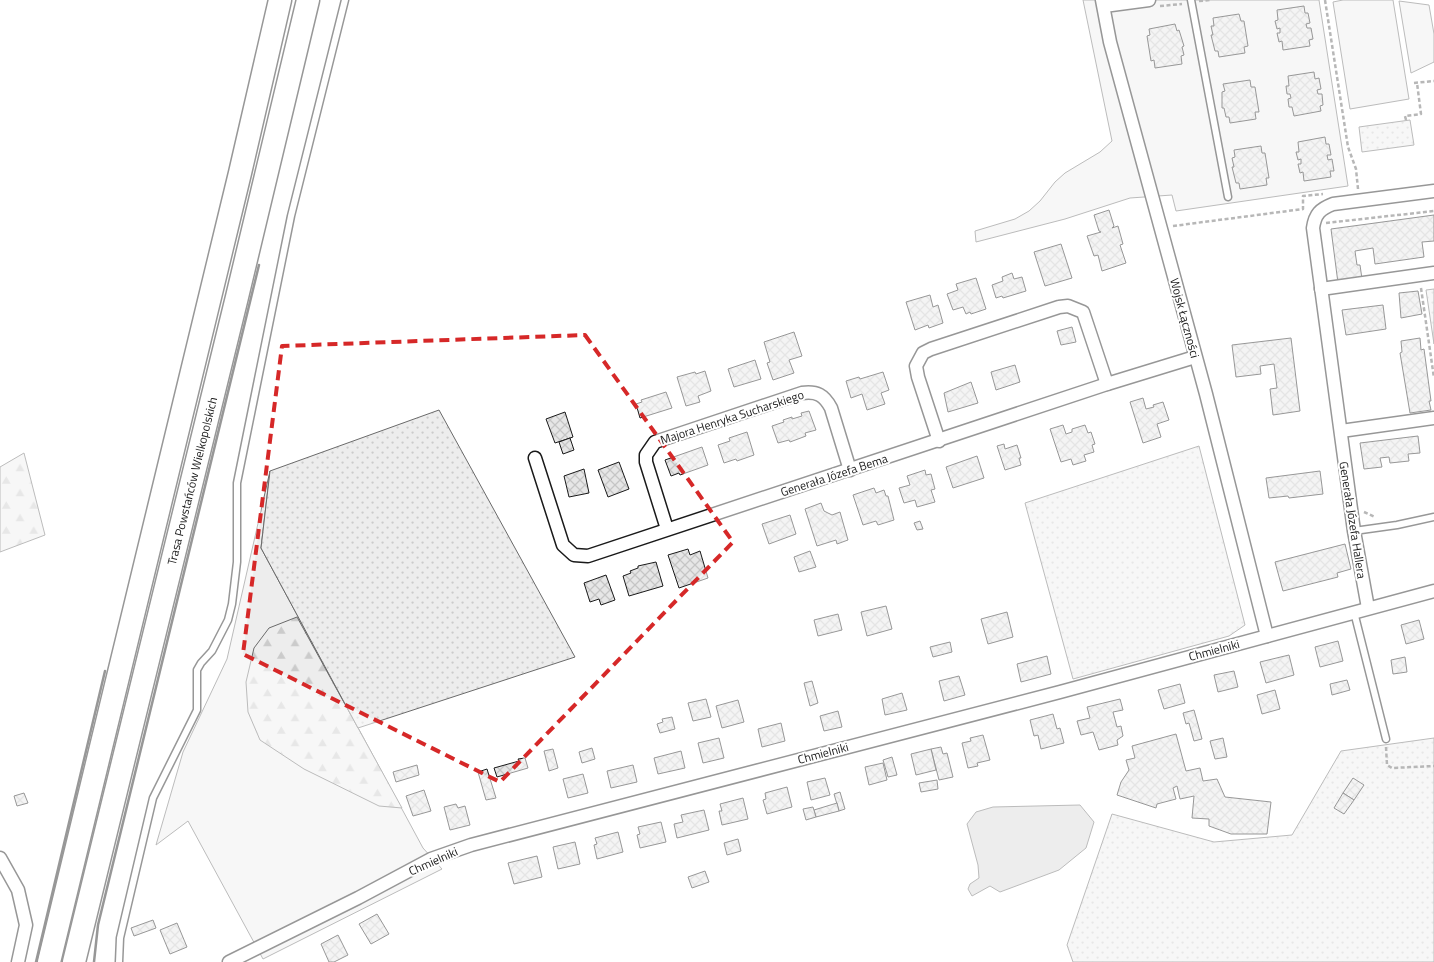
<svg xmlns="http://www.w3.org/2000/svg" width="1434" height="962" font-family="'Titillium Web',sans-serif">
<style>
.grass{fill:#ededed;stroke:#6a6a6a}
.forest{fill:url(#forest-firs);stroke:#6a6a6a}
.park{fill:url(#park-dots);stroke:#6a6a6a}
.water{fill:#d7d7d7;stroke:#6a6a6a}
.building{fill:url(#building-cross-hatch);stroke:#1a1a1a}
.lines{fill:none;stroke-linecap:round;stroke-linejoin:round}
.service-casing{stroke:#1a1a1a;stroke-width:9}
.minor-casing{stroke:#1a1a1a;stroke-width:15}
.motorway-casing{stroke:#1a1a1a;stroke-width:25}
.path{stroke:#5f5f5f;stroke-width:2.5;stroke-dasharray:4 2.5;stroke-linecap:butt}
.service{stroke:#fff;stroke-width:6}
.minor{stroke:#fff;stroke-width:12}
.motorway{stroke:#fff;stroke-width:22}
.wall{stroke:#1a1a1a;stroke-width:2.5}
.marked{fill:none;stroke:#d62828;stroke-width:4;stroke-dasharray:10 6;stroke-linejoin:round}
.labels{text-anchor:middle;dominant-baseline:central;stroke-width:4;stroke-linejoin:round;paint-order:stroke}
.street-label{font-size:12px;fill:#1a1a1a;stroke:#fff}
</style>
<defs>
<pattern id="forest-firs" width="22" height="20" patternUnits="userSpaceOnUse" patternTransform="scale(1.25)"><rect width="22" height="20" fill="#ededed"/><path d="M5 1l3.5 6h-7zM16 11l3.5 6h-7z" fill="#cbcbcb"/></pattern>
<pattern id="park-dots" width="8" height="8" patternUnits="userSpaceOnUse" patternTransform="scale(1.25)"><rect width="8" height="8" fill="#ededed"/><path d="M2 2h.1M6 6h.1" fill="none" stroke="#cbcbcb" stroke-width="1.8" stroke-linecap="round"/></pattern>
<pattern id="building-cross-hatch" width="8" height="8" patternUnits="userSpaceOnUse" patternTransform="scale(1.25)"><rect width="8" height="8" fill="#e6e6e6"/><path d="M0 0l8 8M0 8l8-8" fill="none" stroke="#c5c5c5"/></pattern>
</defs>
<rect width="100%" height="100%" fill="#fff"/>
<!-- grass -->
<g class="grass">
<polygon points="1083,0 1319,0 1348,186 1176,211 1172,195 1130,198 1065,219 976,242 975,231 1015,219 1029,211 1040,201 1055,182 1065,173 1100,152 1112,141"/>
<polygon points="1343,0 1393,0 1409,99 1350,109 1333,2"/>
<polygon points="1399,1 1429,5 1434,34 1434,62 1411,73"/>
<polygon points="270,471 261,548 423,848 442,869 263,959 188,821 156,845 183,752 227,659"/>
</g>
<!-- forest -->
<g class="forest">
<polygon points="24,453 45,535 0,552 0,467"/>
<polygon points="297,617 402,808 379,806 304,769 260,740 248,712 246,682 254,648 269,628"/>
</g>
<!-- park -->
<g class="park">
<polygon points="1410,120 1414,145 1362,152 1359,127"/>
<polygon points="1434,289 1434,344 1426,290"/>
<polygon points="439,410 575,657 358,728 261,548 270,471"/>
<polygon points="1199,446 1245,625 1229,636 1073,679 1025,503"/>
<polygon points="1434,738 1434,962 1073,962 1067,945 1112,814 1214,842 1292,835 1341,751"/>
</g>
<!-- water -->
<polygon class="water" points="1080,805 1094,822 1086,848 1059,870 1000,892 990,886 972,896 968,889 970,884 979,878 978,865 967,824 976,812 993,807"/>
<!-- building -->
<g class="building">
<polygon points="1304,6 1305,13 1308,13 1310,23 1306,24 1307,28 1311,28 1313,39 1309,40 1310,46 1283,50 1282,41 1279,42 1277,33 1280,33 1280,28 1277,29 1275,21 1278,20 1277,10"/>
<polygon points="1239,14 1241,21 1244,21 1248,46 1244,47 1245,53 1219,57 1218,51 1215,51 1211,35 1213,35 1211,26 1214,26 1213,18"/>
<polygon points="1175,24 1177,31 1179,30 1184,46 1182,47 1184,55 1181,56 1182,64 1155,68 1154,60 1151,61 1147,36 1150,35 1149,29"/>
<polygon points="1314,72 1315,79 1319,78 1321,89 1317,90 1318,94 1322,94 1323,105 1320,106 1321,111 1294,116 1292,107 1289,107 1288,99 1291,98 1290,94 1287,94 1286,86 1289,86 1288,76"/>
<polygon points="1250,80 1251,87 1255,87 1259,112 1255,112 1256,119 1230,123 1229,117 1226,117 1224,108 1222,108 1222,92 1225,91 1223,84"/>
<polygon points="1325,137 1326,144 1329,144 1331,155 1327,155 1328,160 1332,159 1334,171 1330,171 1331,177 1304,181 1303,172 1300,173 1298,164 1301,164 1301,159 1298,160 1296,152 1299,152 1298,142"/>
<polygon points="1261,146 1262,153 1265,153 1269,178 1266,178 1267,185 1240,189 1239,183 1236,183 1232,167 1234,167 1232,158 1235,157 1234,150"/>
<polygon points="1109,210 1114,226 1112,228 1118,226 1123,244 1120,245 1126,263 1102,271 1098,255 1094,256 1087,236 1101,232 1099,231 1094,215"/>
<polygon points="1434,215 1434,241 1422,242 1424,257 1375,264 1373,248 1355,251 1357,265 1360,265 1362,279 1338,283 1331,229"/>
<polygon points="1061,244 1072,278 1045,286 1034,252"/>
<polygon points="1012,273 1014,279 1022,277 1026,291 1003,298 1002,296 996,298 992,285 1003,281 1002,277"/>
<polygon points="976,278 986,309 971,314 970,312 966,314 963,307 953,310 947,294 958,290 956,284"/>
<polygon points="1418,291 1422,314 1401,318 1399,293"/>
<polygon points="930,295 933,307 938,305 943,323 929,328 928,325 915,330 906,302"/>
<polygon points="1383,305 1386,329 1346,335 1342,310"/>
<polygon points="1072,327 1076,342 1061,345 1057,331"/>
<polygon points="794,332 802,356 789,360 794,373 773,380 767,363 770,362 764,342"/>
<polygon points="1291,338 1300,411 1273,415 1270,389 1277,388 1274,364 1260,366 1261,374 1236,377 1232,345"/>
<polygon points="1420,338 1421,350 1424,349 1431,401 1429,401 1431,410 1410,413 1400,353 1402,352 1401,341"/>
<polygon points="755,360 761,379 734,387 728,369"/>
<polygon points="1015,365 1020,382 996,390 991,372"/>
<polygon points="705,371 711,391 698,396 700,402 686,406 677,377 695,372 696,374"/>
<polygon points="883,372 889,390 881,393 885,404 867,410 862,394 851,398 846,381 859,377 860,379"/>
<polygon points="971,382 978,403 948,412 944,393"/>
<polygon points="666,392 672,408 640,418 636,404 642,402 641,400"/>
<polygon points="1143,398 1146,409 1154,407 1153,405 1163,402 1169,420 1157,424 1161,437 1143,443 1130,402"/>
<polygon points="809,411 816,430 805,433 806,436 790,442 789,440 778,443 772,426 784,422 783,420 792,417 792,419 802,416 801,413"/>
<polygon points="565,412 573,437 555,443 546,419"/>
<polygon points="1063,425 1066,434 1072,432 1072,429 1085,425 1088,433 1091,432 1095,444 1092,445 1094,452 1084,455 1086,461 1073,465 1071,459 1061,462 1050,429"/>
<polygon points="747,432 754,455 737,461 736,459 724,463 718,445 730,441 729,438"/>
<polygon points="1418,436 1420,453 1408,454 1409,461 1390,463 1389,457 1380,458 1382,467 1364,469 1360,443"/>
<polygon points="570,438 574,450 563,454 559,442"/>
<polygon points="1004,444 1005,449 1017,445 1021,458 1019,458 1021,465 1005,470 997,446"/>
<polygon points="702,447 708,465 680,475 679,473 671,476 665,460"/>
<polygon points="977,456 984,478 953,488 946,467"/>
<polygon points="619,462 629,489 608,497 598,470"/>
<polygon points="584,469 589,493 569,497 564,476"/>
<polygon points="925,470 926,475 931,474 935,489 931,490 935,502 917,507 915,500 904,503 899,488 910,485 907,476"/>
<polygon points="1320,471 1323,494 1289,498 1288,496 1269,498 1266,478"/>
<polygon points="874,488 876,493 884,490 886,496 888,496 894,520 878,525 876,521 863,525 853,495"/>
<polygon points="821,503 824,511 832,515 840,512 848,540 837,544 836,540 817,546 805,509"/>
<polygon points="790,515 796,534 769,544 762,524"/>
<polygon points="920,521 923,529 917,530 914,523"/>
<polygon points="1345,544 1351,569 1337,573 1338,577 1283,591 1275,562"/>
<polygon points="688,549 690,555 700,551 708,578 679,588 668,555"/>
<polygon points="810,551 816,567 799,572 794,557"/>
<polygon points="656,562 663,586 629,596 623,576 631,573 630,571 638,568 638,566"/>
<polygon points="606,575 615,600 601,605 599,599 590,602 584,583"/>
<polygon points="886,606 892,629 867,636 861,612"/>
<polygon points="1007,612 1013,637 988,644 981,619"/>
<polygon points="838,614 842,630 818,636 814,620"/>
<polygon points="1419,620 1424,639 1406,644 1401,625"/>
<polygon points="1338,641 1343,661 1320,667 1315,647"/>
<polygon points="950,642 952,652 933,657 930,647"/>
<polygon points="1289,655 1294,675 1266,683 1260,662"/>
<polygon points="1047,656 1051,674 1021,682 1017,664"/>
<polygon points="1405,657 1407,672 1393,674 1391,660"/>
<polygon points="1234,671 1238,687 1218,692 1214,675"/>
<polygon points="959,676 965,695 944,701 939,681"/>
<polygon points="1347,680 1350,690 1332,695 1330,684"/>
<polygon points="812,681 818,703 810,706 804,683"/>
<polygon points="1180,684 1185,703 1164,709 1158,690"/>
<polygon points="1275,690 1280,709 1262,714 1257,695"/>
<polygon points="902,693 907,710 885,715 882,699"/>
<polygon points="706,699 711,717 693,721 688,703"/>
<polygon points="1120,699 1123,710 1113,712 1117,727 1121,726 1123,736 1117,740 1118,745 1099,750 1093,732 1081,735 1077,721 1090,718 1087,707"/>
<polygon points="738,700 744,722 722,728 716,706"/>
<polygon points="1194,710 1202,739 1194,741 1189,723 1186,724 1183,713"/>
<polygon points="838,711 842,727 824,731 820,716"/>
<polygon points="1053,714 1057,729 1060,728 1064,743 1041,749 1038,735 1034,736 1030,720"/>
<polygon points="672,717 675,729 660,733 657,724 663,722 662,719"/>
<polygon points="781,723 785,741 762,747 758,729"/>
<polygon points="1176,734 1186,771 1200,768 1203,781 1217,779 1225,797 1271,802 1267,834 1231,834 1209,826 1209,819 1192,818 1194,796 1180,799 1177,786 1173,788 1176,799 1157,804 1156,808 1117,795 1121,782 1129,770 1126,760 1135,758 1132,746"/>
<polygon points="983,735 990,760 977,763 978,766 968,768 962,743 971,741 970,738"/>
<polygon points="719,738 724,758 703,763 698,743"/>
<polygon points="1223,738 1227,757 1215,759 1210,741"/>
<polygon points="941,747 943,754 947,753 953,777 939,780 931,749"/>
<polygon points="592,748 595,759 582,763 579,752"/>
<polygon points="553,749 558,768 549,771 544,751"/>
<polygon points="931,749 936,770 916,775 911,754"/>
<polygon points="681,751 685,768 658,774 654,758"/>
<polygon points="892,757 897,775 888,777 883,760"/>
<polygon points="525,758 528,768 497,777 494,768 519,761 518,759"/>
<polygon points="883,763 887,780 869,785 865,767"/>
<polygon points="417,765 419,775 396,782 393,772"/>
<polygon points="633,765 637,782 611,788 607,771"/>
<polygon points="487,769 496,798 486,800 478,772"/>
<polygon points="583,774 588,793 568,798 563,779"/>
<polygon points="825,778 830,795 811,800 807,782"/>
<polygon points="1353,778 1364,785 1354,800 1343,793"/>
<polygon points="937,780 938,789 921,792 919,783"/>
<polygon points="787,787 792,807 767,814 763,800 766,799 765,793"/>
<polygon points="424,790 431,811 413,816 406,796"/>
<polygon points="840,792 845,809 839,811 834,794"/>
<polygon points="24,793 28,803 17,806 14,796"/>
<polygon points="1343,793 1354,800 1344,814 1334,808"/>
<polygon points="743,798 748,819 722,825 719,811 722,811 720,804"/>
<polygon points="837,803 839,811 816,817 814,810"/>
<polygon points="456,804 458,808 465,806 470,825 450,830 444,807"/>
<polygon points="813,807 816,817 806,820 803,809"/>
<polygon points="704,810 709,830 677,838 674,824 683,822 681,815"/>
<polygon points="661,822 666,842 640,848 637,835 640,834 638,827"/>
<polygon points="618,832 623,852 597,859 594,845 597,844 595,838"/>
<polygon points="738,839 741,851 727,855 724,843"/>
<polygon points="575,842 580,864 558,869 553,847"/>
<polygon points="537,856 542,877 514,884 508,863"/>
<polygon points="705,871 709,882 692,888 688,877"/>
<polygon points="377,914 389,934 371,944 359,924"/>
<polygon points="153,920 156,928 134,936 131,928"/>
<polygon points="177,923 187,947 170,954 160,930"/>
<polygon points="338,935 348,955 334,962 329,962 321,944"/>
</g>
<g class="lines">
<!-- service casing -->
<g class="service-casing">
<g id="service">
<polyline points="1191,0 1228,197"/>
<polyline points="1354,531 1397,525 1434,517"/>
<polyline points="1354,612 1386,739"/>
<polyline points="119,962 120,938 153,798 197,710 197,670 201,663 212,651 228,620 232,604 237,562 237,483 291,216 345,0"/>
</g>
</g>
<!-- minor casing -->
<g class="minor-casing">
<g id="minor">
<polyline points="1102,0 1110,42 1206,394 1267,636"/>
<polyline points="1104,6 1149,0"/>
<polyline points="1321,289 1434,273"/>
<polyline points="1341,431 1434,418"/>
<polyline points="939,441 918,377 916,366 923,353 931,349 1059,307 1068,306 1083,312 1107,384"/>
<polyline points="535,458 563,545 574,555 588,556 1107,384 1195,357"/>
<path d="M 667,529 L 646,462 L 646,455 L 655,442 L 802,393 C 817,391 824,395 831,408 L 850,470"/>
<path d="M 1368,608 L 1354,531 L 1313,228 C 1315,214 1320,209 1333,204 L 1434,191"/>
<polyline points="0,858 18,890 26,925 18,962"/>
<polyline points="229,962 358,898 431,859 471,845 1060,692 1434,591"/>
</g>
</g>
<!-- motorway casing -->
<g class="motorway-casing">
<g id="motorway">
<polyline points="49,962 240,173 280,0"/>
<polyline points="74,962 237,297 308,0"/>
</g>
</g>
<!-- path -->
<g class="path">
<polyline points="1325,0 1348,147 1356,169 1358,189"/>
<polyline points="1199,1 1211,0"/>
<polyline points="1160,6 1182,4"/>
<polyline points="1414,83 1434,81"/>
<polyline points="1406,120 1405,116 1421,114 1417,83"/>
<polyline points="1326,223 1434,211"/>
<polyline points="1173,226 1303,209 1303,196 1323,194"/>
<polyline points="1421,288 1434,378"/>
<polyline points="1364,512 1375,517"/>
<polyline points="1386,747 1387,765 1392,768 1434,766"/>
</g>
<!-- service -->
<use href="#service" class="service"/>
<!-- minor -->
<use href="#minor" class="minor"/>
<!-- motorway -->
<use href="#motorway" class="motorway"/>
<!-- wall -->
<g class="wall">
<polyline points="36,962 105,671"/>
<polyline points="94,962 98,925 259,265"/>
</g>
</g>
<!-- marked area -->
<path d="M0 0H1434V962H0ZM 585,335 L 733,542 L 500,782 L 243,654 L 282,346 Z" fill="#fff" fill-opacity=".55" fill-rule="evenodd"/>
<path class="marked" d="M 585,335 L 733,542 L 500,782 L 243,654 L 282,346 Z"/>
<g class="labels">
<!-- street labels -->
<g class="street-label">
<text transform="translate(1185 318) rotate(75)">Wojsk Łączności</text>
<text transform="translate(732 417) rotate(-18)">Majora Henryka Sucharskiego</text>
<text transform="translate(834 475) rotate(-18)">Generała Józefa Bema</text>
<text transform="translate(192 481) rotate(-76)">Trasa Powstańców Wielkopolskich</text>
<text transform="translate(1353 520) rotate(81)">Generała Józefa Hallera</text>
<text transform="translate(1214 650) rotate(-15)">Chmielniki</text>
<text transform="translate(823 753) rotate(-15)">Chmielniki</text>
<text transform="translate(433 861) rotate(-24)">Chmielniki</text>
</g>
</g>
</svg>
